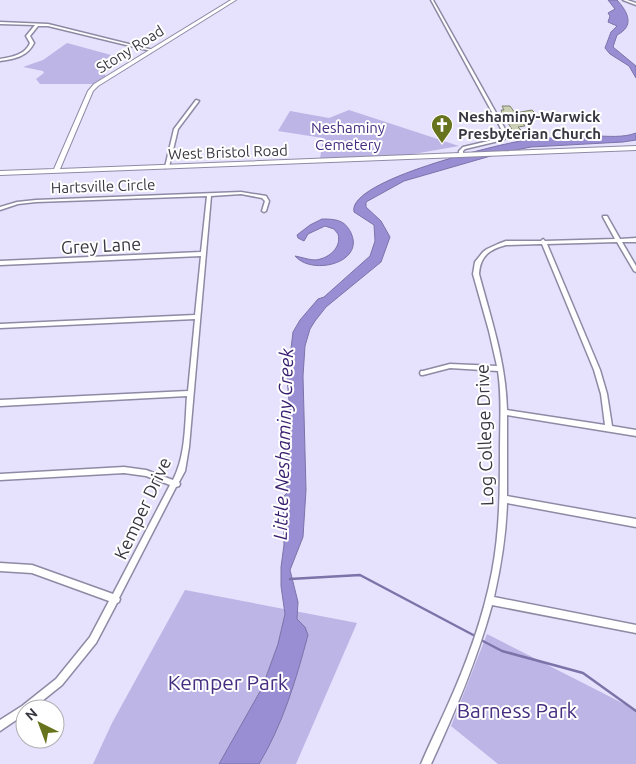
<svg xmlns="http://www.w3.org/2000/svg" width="636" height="764" font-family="Ubuntu,sans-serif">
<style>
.green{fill:#bcb5e5}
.water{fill:#998dd3;stroke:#7c73a8}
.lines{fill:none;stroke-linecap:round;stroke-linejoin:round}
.stream{stroke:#7c73a8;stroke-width:2.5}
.building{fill:#cbd0b4;stroke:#7e8369}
.street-casing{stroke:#8e8aa4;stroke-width:3}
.secondary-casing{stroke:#8e8aa4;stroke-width:2}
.street{fill:#fff;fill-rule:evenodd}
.secondary{fill:#fff;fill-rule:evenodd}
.labels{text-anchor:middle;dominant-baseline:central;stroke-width:4;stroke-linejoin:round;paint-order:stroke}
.far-street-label{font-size:15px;fill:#393742;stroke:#fff}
.far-poi-label{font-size:15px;font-weight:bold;fill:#393742;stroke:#fff;text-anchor:start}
.far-park-label{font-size:15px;fill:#452e80;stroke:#fff}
.street-label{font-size:18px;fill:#393742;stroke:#fff}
.water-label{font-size:19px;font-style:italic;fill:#371d6f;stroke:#fff}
.near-park-label{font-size:21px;fill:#452e80;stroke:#fff}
</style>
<rect width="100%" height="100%" fill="#e6e2fe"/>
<!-- green -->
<g class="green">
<polygon points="67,43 111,55 107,59 119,62 125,60 104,73 106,77 94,84 40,84 36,79 44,73 43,71 23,67 43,60"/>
<polygon points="349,110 459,146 408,155 320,159 323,138 278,131 290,111 329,118"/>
<polygon points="185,590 357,623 296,764 93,764 112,723"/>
<polygon points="487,634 636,710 636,764 498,764 451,726"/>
</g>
<!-- water -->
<g class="water">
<path d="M 608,0 L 617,0 C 628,12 635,26 617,35 L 613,47 L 636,66 L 636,78 L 629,66 L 610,54 L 605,48 L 611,32 L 617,26 L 608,22 L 610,16 L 608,13 L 615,9 Z"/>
<path d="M 636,133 L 636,140 L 623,142 L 531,147 L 501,153 L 404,181 L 366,202 L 366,207 L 381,221 L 390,237 L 381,262 L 326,307 L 315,321 L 310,329 L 305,346 L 303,376 L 306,490 L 303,537 L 290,570 L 298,602 L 297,619 L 305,627 L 308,635 C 296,680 283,724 259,764 L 219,764 L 262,688 L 278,644 L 285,614 L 281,586 L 281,567 L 284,545 L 283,497 L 287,493 L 285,423 L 289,401 L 286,366 L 290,357 L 293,332 L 300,320 L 318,299 L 324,297 L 370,256 L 375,241 L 374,225 L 354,212 C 347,180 500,144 526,140 C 549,138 572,136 595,136 C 608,136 623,138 636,133 Z"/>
<path d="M 322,219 C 336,219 345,220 351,233 C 365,263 312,276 295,256 C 301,257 309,260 315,260 C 328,259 342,248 338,234 L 334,229 L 325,226 L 308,234 L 304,241 L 298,238 L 297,235 L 310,225 Z"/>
</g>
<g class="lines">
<!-- stream -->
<g class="stream">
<polyline points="290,579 360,575 477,637"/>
<polyline points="481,640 502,651 583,673 636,711"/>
</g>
</g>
<!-- building -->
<polygon class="building" points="502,106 510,106 515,113 532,110 536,114 518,117 525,126 518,127 521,130 513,131 503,115 501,110 504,110"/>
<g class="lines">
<!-- street casing -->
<g class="street-casing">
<g id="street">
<polygon points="431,0 433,0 509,136 503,140 465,149 463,151 463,156 461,157 459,156 459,151 463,147 501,138 505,136"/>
<polygon points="623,0 627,0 636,3 636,5"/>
<path d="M 0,22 L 48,24 L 153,50 L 151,51 L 48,26 L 38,26 L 30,36 L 34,43 C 27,57 14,59 0,61 L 0,59 C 12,57 25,55 30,43 L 26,36 L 35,25 L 0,24 Z"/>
<polygon points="196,100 199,101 178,129 169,167 165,168 165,167 174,129"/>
<path d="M 241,192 L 266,196 L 269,201 L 266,211 L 264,212 L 262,211 L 265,201 L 262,198 L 241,194 L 211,196 L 189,447 L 185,471 L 179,482 L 180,484 L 179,486 L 176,487 L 119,598 L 120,599 L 119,602 L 117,603 L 96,643 L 62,685 L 32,709 L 25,709 L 25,714 L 0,731 L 0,720 L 22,706 L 56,679 L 90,637 L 109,601 L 32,573 L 0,571 L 0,563 L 32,565 L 113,594 L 170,485 L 146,476 L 124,473 L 0,480 L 0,474 L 124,467 L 146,470 L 173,480 C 186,455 185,423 187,396 L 0,406 L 0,400 L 188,391 L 195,319 L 0,328 L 0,324 L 195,315 L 201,256 L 0,265 L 0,261 L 201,252 L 207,196 L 36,202 L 18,204 L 0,210 L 0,207 L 17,202 L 36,200 Z"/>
<path d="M 603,216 L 607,216 L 620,239 L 636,238 L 636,242 L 622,242 L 636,266 L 636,272 L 634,271 L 617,242 L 547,244 L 600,370 L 607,394 L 612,426 L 636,430 L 636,436 L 507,415 L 507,496 L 636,519 L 636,527 L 507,503 C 506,535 501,566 494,597 L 636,625 L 636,633 L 492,605 C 477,660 455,712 431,764 L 421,764 C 429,745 438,727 446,709 C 466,665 483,619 492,572 C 500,530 500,489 500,447 C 500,422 502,396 498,371 L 450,368 L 423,375 L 421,375 L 420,373 L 421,371 L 423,371 L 450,364 L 497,366 L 489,331 L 473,274 L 475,262 L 483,252 L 487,249 L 498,244 L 506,241 L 541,241 L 543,239 L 545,241 L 615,239 L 603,217 ZM 542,244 L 594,370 L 601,394 L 605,425 L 507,410 C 506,362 491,319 479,274 C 480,256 490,249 506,245 Z"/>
</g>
</g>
<!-- secondary casing -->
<g class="secondary-casing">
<polygon id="secondary" points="231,0 236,0 98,86 93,91 60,169 636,146 636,150 0,175 0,171 54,169 88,91 94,84"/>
</g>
<!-- street -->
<use href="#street" class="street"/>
<!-- secondary -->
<use href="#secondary" class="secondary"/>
</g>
<!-- icons -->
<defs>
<g id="church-pin" transform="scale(1.125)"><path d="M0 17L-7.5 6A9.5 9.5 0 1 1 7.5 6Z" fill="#68731d" stroke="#fff"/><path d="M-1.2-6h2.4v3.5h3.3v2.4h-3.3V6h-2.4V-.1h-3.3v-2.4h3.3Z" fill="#fff"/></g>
</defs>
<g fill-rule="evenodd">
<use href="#church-pin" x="442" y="125"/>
</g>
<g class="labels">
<!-- far-street labels -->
<g class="far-street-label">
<text transform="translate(130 49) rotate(-32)">Stony Road</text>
<text transform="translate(228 152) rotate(-2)">West Bristol Road</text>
<text transform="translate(103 186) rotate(-2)">Hartsville Circle</text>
</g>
<!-- far-poi labels -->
<g class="far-poi-label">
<text x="458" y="116">Neshaminy-Warwick<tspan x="458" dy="17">Presbyterian Church</tspan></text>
</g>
<!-- far-park labels -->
<g class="far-park-label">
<text x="348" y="127">Neshaminy<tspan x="348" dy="17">Cemetery</tspan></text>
</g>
<!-- street labels -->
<g class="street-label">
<text transform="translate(101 245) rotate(-3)">Grey Lane</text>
<text transform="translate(484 435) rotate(-92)">Log College Drive</text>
<text transform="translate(142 508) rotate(-65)">Kemper Drive</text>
</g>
<!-- water labels -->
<g class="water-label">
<text transform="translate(283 444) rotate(-88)">Little Neshaminy Creek</text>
</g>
<!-- near-park labels -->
<g class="near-park-label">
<text x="228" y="682">Kemper Park</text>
<text x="517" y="710">Barness Park</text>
</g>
</g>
<!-- north arrow -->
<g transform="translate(40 724) rotate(318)"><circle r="24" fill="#ffffff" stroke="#b0afb3"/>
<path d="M0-4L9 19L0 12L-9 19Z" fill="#68731d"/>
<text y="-8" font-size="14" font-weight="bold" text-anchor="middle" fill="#393742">N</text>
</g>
</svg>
